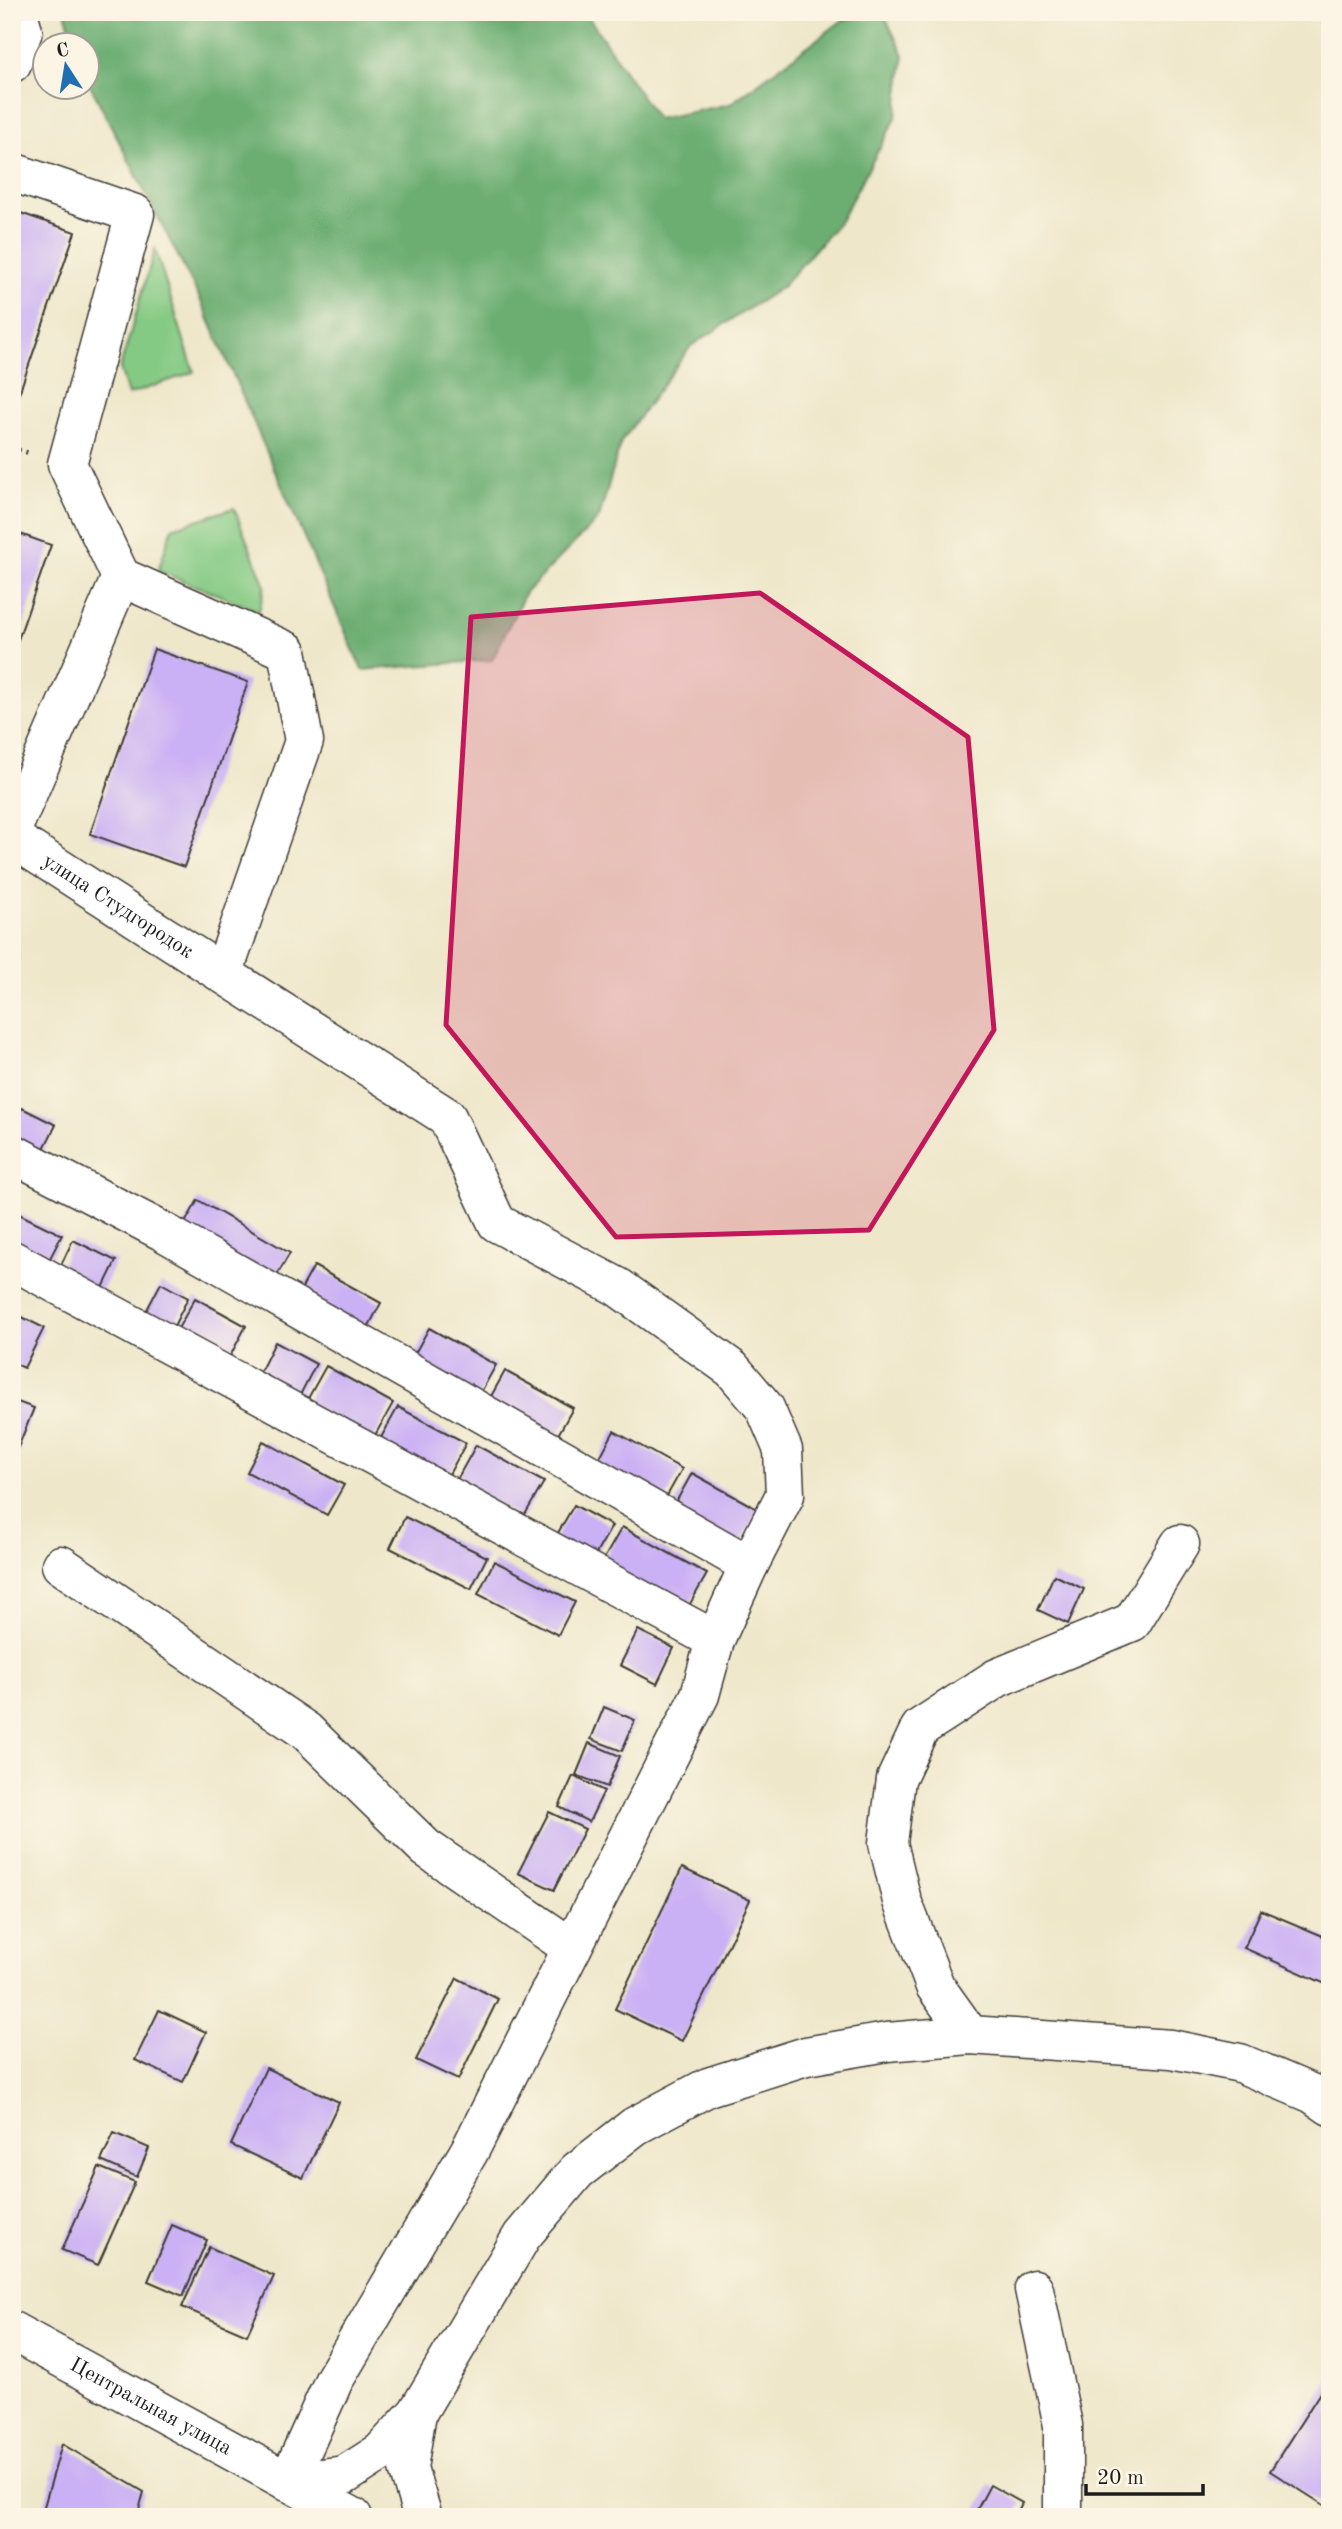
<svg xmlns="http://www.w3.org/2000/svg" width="1342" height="2529" font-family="'Old Standard TT',serif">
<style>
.green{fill:#85ca84;stroke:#507350;stroke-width:2}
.forest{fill:#6cae72;stroke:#446547;stroke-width:2}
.building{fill:#cab0f4}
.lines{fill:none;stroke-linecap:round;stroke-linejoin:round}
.minor-casing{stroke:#3c3a36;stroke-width:41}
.path{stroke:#3c3a36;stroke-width:4.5;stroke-dasharray:2 5;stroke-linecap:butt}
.minor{stroke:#fff;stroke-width:38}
.marked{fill:#c2185b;fill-opacity:0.2;stroke:#c2185b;stroke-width:5;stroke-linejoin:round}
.labels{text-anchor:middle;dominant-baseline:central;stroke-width:5;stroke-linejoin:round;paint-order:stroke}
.street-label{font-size:21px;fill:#1c1c1c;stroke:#fcf5e5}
</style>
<rect width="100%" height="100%" fill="#fcf5e5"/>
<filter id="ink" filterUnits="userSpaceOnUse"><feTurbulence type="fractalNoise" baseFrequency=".0143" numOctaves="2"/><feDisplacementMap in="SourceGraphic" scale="14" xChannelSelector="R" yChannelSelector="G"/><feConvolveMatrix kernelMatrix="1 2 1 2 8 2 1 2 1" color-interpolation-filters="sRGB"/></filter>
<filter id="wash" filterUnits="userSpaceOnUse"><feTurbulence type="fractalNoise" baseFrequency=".00686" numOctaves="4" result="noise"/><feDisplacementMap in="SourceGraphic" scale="28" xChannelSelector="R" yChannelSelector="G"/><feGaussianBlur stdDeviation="1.57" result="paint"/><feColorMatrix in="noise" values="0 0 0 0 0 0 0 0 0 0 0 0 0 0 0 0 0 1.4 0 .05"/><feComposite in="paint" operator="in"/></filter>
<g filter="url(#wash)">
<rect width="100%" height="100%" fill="#eee7ca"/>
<!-- green -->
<g class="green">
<polygon points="155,249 194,372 128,395 120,368"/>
<polygon points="234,508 265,586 259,611 158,571 172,528"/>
</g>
<!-- forest -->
<polygon class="forest" points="65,12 585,12 657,119 730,104 843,20 883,13 904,55 896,118 840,221 782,287 691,346 621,442 599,518 525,593 492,660 362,670 200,299 88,81 88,46 75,45"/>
<g id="blocks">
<!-- building -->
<g class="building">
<polygon points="12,210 75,232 13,411 12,411"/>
<polygon points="12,531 51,545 13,654 12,654"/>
<polygon points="154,649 248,682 184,867 90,834"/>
<polygon points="22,1108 56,1125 37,1162 12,1150 12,1125"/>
<polygon points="198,1200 290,1253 270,1287 178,1235"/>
<polygon points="19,1214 62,1235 46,1266 12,1249 12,1227"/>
<polygon points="73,1240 116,1261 101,1292 58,1271"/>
<polygon points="314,1266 381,1303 362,1339 294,1302"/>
<polygon points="161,1283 188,1298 172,1330 144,1315"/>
<polygon points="195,1298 246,1326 227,1362 175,1334"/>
<polygon points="12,1312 44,1328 24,1368 12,1362"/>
<polygon points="429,1328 496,1365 476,1401 409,1364"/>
<polygon points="275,1342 316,1364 299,1397 258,1376"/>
<polygon points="326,1366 393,1403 373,1439 306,1402"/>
<polygon points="505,1371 573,1408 553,1444 485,1407"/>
<polygon points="12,1400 34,1408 12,1462"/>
<polygon points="398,1407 466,1443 446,1480 378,1443"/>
<polygon points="614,1431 682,1469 662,1505 594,1468"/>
<polygon points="263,1441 344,1485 327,1515 247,1472"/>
<polygon points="476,1445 544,1482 523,1518 456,1481"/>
<polygon points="692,1473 759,1510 739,1546 672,1509"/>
<polygon points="574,1505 612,1526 593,1559 555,1538"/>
<polygon points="405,1517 487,1557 471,1589 390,1548"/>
<polygon points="622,1527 707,1574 686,1611 601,1564"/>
<polygon points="494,1561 575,1602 558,1635 478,1594"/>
<polygon points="1054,1575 1084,1589 1068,1624 1038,1610"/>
<polygon points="638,1630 674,1648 657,1684 620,1665"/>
<polygon points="604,1707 635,1720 622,1751 591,1739"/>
<polygon points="589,1743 620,1756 607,1787 576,1775"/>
<polygon points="573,1776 604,1791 589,1822 559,1807"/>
<polygon points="549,1812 585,1829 554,1890 518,1873"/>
<polygon points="682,1868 750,1900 682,2041 615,2009"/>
<polygon points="1261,1910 1330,1939 1330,1986 1244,1948"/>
<polygon points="457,1978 498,1999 458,2080 416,2060"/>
<polygon points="159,2010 206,2032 183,2082 135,2060"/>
<polygon points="266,2068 339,2102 303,2178 231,2145"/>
<polygon points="114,2133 149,2148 137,2177 101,2161"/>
<polygon points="99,2167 135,2182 98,2265 62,2250"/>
<polygon points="172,2225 207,2240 183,2296 148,2281"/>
<polygon points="209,2247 274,2276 247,2335 182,2307"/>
<polygon points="1330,2377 1330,2509 1270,2471"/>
<polygon points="62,2444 144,2492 137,2517 41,2517"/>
<polygon points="990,2485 1022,2503 1015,2517 973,2517"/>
</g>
</g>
</g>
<g filter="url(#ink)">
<use href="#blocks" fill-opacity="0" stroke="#3c3a36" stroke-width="2"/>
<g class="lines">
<!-- minor casing -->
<g class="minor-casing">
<g id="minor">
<polyline points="12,63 23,31 18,12"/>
<polyline points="12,172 135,214 67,464 121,577 287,651 304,741 223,974 447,1117 497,1223 618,1287 732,1369 765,1408 783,1450 785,1495 749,1565"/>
<polyline points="12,830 121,577"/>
<path id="s1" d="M 12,838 L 223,974"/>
<polyline points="12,1153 162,1231 749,1565 715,1640 700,1695 470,2150 334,2380 288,2482"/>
<polyline points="12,1260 715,1640"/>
<polyline points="61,1565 306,1731 426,1848 572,1948"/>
<polyline points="970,2035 935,1986 902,1901 888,1843 896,1779 920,1728 997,1678 1132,1622 1180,1544"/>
<polyline points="1034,2289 1063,2425 1063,2517"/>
<path id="s2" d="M 12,2331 L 353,2517"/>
<polyline points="417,2413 408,2468 423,2517"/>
<polyline points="288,2482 345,2475 381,2452 417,2413 522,2236 577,2171 635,2126 708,2087 806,2056 887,2042 970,2035 1171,2049 1240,2063 1313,2094 1330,2106"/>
</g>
</g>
<!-- path -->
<polyline class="path" points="12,448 29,453"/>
<!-- minor -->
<use href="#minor" class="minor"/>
</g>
</g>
<!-- marked area -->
<path class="marked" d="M 760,593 L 968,737 L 994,1030 L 869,1230 L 616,1237 L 446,1025 L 471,617 Z"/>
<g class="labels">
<!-- street labels -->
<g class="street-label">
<text stroke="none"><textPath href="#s1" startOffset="126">улица Студгородок</textPath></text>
<text stroke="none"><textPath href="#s2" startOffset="158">Центральная улица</textPath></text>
</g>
</g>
<!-- margin -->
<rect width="1342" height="2529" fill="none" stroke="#fcf5e5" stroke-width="42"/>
<!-- north arrow -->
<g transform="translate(66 66) rotate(348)"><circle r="33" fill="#fcf5e5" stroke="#a29e95" stroke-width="2"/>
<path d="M0-5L12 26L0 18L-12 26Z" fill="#1f6fb2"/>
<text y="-10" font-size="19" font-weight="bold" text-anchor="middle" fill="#1c1c1c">С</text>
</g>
<!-- scale -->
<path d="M1086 2484v10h117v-10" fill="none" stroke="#1c1c1c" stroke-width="3.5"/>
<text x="1097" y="2484" font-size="21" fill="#1c1c1c" stroke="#fcf5e5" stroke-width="5" paint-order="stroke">20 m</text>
</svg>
